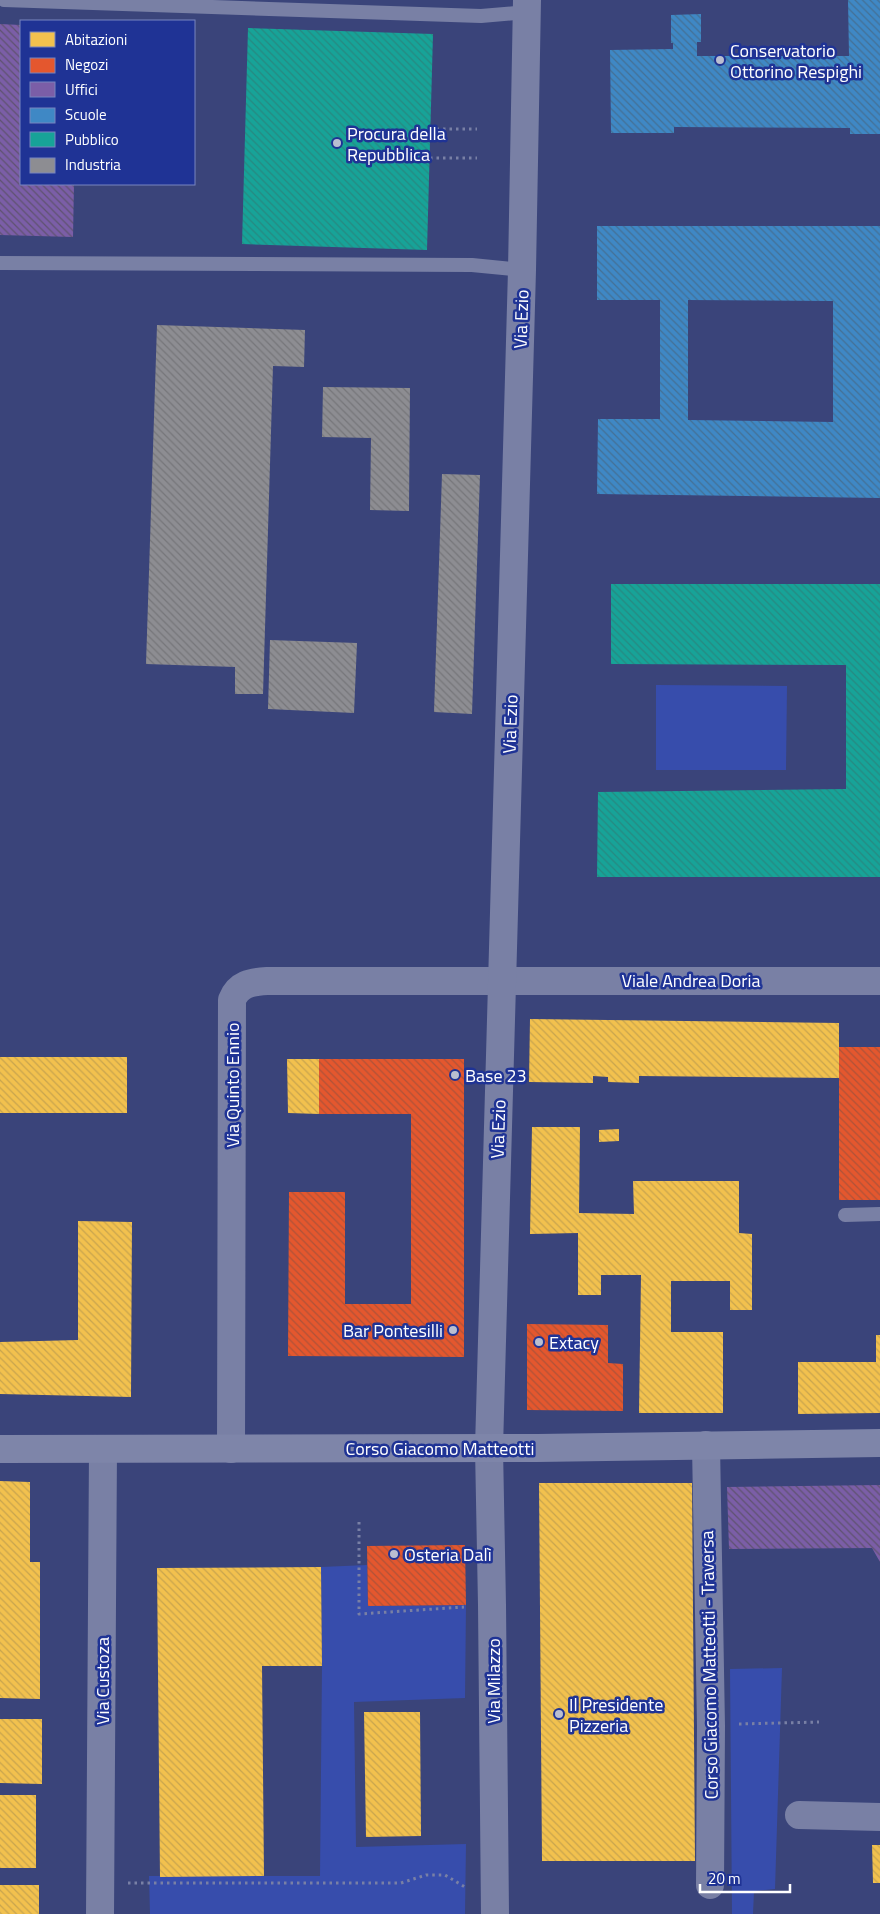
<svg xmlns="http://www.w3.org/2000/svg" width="880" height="1914" font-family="'Titillium Web',sans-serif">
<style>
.grass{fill:#374dac}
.homes{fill:url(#homes-back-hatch)}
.shops{fill:url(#shops-back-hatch)}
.offices{fill:url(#offices-back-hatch)}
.schools{fill:url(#schools-back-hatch);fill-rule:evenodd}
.public{fill:url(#public-back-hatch)}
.industry{fill:url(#industry-back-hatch)}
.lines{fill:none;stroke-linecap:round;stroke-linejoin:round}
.path{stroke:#7980a5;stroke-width:3;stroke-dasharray:2.5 4;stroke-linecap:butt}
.service{stroke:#7980a5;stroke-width:14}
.minor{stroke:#7980a5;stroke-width:28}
.secondary{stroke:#7e85a9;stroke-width:28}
.poi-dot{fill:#babed0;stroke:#1f3395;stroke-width:2}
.labels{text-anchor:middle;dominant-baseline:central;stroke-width:5;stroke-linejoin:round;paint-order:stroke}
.poi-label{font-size:18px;fill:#fff;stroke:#1f3395;text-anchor:start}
.street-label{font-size:18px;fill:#fff;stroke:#1f3395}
</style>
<defs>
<pattern id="homes-back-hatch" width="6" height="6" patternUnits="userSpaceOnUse" patternTransform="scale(1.25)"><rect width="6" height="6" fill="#f2c14e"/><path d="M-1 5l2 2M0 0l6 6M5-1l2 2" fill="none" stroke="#c8a44e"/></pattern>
<pattern id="shops-back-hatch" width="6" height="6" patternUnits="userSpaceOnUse" patternTransform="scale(1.25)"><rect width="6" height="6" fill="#e4572e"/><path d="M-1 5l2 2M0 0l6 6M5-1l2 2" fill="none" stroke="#af5338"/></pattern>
<pattern id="offices-back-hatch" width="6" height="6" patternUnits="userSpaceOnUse" patternTransform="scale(1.25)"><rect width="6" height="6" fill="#7b5ea7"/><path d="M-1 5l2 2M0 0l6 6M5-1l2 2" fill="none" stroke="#5f5370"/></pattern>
<pattern id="schools-back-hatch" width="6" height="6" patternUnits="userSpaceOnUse" patternTransform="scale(1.25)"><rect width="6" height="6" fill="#3f88c5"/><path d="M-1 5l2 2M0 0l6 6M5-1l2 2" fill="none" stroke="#447095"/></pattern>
<pattern id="public-back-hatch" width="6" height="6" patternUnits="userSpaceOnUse" patternTransform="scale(1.25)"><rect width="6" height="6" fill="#17a398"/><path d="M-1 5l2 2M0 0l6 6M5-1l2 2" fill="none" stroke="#278981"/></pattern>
<pattern id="industry-back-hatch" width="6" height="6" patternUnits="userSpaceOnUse" patternTransform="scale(1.25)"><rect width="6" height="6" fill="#8d8d92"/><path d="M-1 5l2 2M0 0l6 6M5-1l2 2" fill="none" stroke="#76767a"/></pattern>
</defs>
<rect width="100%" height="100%" fill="#3a447a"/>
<!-- grass -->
<g class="grass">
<polygon points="656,685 787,686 786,770 656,770"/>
<polygon points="367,1565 368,1606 466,1605 465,1698 354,1702 356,1847 466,1844 465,1914 150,1914 149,1876 320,1876 322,1666 321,1567"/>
<polygon points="782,1668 775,1889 754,1891 753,1914 732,1914 730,1669"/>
</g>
<!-- homes -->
<g class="homes">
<polygon points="530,1019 839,1023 839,1078 639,1076 639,1083 608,1082 608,1077 593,1076 593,1083 529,1082"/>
<rect x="0" y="1057" width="127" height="56"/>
<polygon points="287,1059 319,1059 319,1114 288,1113"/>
<polygon points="532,1127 580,1127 579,1213 634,1214 633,1181 739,1181 739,1233 752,1234 752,1310 730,1310 730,1281 671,1281 671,1332 723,1332 723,1413 639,1413 641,1275 601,1275 601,1295 578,1295 578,1233 530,1234"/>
<polygon points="619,1129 619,1141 599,1142 599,1130"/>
<polygon points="78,1221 132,1222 131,1397 0,1394 0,1342 78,1340"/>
<polygon points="876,1335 880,1335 880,1413 798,1414 798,1362 876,1362"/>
<polygon points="0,1481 30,1482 30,1562 40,1562 40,1699 0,1698"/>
<polygon points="539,1483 692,1483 695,1861 542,1861"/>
<polygon points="321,1567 322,1666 262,1666 264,1876 160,1877 157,1568"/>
<polygon points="364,1712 420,1712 421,1836 366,1837"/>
<polygon points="0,1719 42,1719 42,1784 0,1783"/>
<rect x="0" y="1795" width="36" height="73"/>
<polygon points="872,1845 880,1845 880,1883 873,1883"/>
<rect x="0" y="1885" width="39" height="29"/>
</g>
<!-- shops -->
<g class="shops">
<rect x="839" y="1047" width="41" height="153"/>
<polygon points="319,1059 464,1059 464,1357 288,1356 289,1192 345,1192 345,1304 411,1304 411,1114 319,1114"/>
<polygon points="527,1324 608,1325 608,1363 623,1364 623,1411 527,1410"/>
<polygon points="465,1545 466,1605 368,1606 367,1546"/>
</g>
<!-- offices -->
<g class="offices">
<polygon points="0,24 21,25 21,184 74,184 73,237 0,235"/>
<polygon points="880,1485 880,1562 872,1548 729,1549 727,1487"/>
</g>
<!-- schools -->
<g class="schools">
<polygon points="848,0 880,0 880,134 850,134 850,128 674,127 674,133 611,133 610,50 673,49 673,43 671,43 671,15 701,14 701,42 697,42 697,56 849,56"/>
<path d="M 597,226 L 880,226 L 880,498 L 597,494 L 598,419 L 660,419 L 660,300 L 597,300 ZM 688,300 L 833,301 L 833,422 L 688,420 Z"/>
</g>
<!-- public -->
<g class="public">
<polygon points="248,28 433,34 427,250 242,244"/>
<polygon points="611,584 880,584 880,877 597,877 598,792 846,789 846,665 611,664"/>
</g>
<!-- industry -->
<g class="industry">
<polygon points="157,325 305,330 304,367 273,366 263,694 235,694 235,667 146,664"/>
<polygon points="323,387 410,388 409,511 370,510 371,438 322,437"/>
<polygon points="442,474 480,475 472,714 434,712"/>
<polygon points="270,640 357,643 354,713 268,709"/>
</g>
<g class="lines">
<!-- path -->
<g class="path">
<polyline points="430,129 477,129"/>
<polyline points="430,158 477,158"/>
<polyline points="359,1522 359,1614 464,1607"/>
<polyline points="739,1724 819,1722"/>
<polyline points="128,1883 401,1883 426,1875 445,1875 465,1887"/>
</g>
<!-- service -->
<g class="service">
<polyline points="4,0 481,16 527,12"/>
<polyline points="0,263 472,265 522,270"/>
<polyline points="845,1215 880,1214"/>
</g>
<!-- minor -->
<g class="minor">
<polyline points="706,1445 711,1726 710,1885"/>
<path d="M 231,1449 L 232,1000 C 238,984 251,982 267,981 L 880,981"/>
<polyline points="799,1815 880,1817"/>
<polyline points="100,1914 103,1449"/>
<polyline points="495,1914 492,1605 489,1448 522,270 527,0"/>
</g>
<!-- secondary -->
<polyline class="secondary" points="0,1449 537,1448 880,1443"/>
</g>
<!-- markers -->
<g class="poi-dot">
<circle cx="720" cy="60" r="5"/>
<circle cx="337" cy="143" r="5"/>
<circle cx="455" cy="1075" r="5"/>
<circle cx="453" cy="1330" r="5"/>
<circle cx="539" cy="1342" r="5"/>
<circle cx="394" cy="1554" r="5"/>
<circle cx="559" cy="1714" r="5"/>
</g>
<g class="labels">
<!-- poi labels -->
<g class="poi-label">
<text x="730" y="50">Conservatorio<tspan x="730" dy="21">Ottorino Respighi</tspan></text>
<text x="347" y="133">Procura della<tspan x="347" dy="21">Repubblica</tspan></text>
<text x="465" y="1075">Base 23</text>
<text x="443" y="1330" text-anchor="end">Bar Pontesilli</text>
<text x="549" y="1342">Extacy</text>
<text x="404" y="1554">Osteria Dalì</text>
<text x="569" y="1704">Il Presidente<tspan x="569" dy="21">Pizzeria</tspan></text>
</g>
<!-- street labels -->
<g class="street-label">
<text transform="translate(521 319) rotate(-88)">Via Ezio</text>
<text transform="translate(510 724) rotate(-88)">Via Ezio</text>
<text x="691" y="980">Viale Andrea Doria</text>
<text transform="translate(232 1085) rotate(-90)">Via Quinto Ennio</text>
<text transform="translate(498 1129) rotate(-88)">Via Ezio</text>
<text x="440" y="1448">Corso Giacomo Matteotti</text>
<text transform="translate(709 1665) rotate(-91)">Corso Giacomo Matteotti - Traversa</text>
<text transform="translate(102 1681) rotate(-90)">Via Custoza</text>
<text transform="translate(493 1681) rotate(-90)">Via Milazzo</text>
</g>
</g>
<!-- legend -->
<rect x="20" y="20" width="175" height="165" fill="#1f3395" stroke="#7985bf"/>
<rect x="30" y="32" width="25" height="15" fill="#f2c14e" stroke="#7985bf"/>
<text x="65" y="45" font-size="15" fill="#ffffff">Abitazioni</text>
<rect x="30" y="58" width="25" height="15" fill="#e4572e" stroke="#7985bf"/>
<text x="65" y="70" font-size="15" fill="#ffffff">Negozi</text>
<rect x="30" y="82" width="25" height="15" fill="#7b5ea7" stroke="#7985bf"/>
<text x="65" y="95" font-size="15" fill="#ffffff">Uffici</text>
<rect x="30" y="108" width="25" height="15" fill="#3f88c5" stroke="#7985bf"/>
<text x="65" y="120" font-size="15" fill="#ffffff">Scuole</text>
<rect x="30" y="132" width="25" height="15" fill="#17a398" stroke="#7985bf"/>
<text x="65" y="145" font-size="15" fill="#ffffff">Pubblico</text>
<rect x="30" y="158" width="25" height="15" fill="#8d8d92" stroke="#7985bf"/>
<text x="65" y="170" font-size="15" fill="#ffffff">Industria</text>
<!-- scale -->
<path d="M700 1884v8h90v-8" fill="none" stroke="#ffffff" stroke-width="2.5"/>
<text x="708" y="1884" font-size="15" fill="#ffffff" stroke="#1f3395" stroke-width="4" paint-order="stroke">20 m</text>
</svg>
